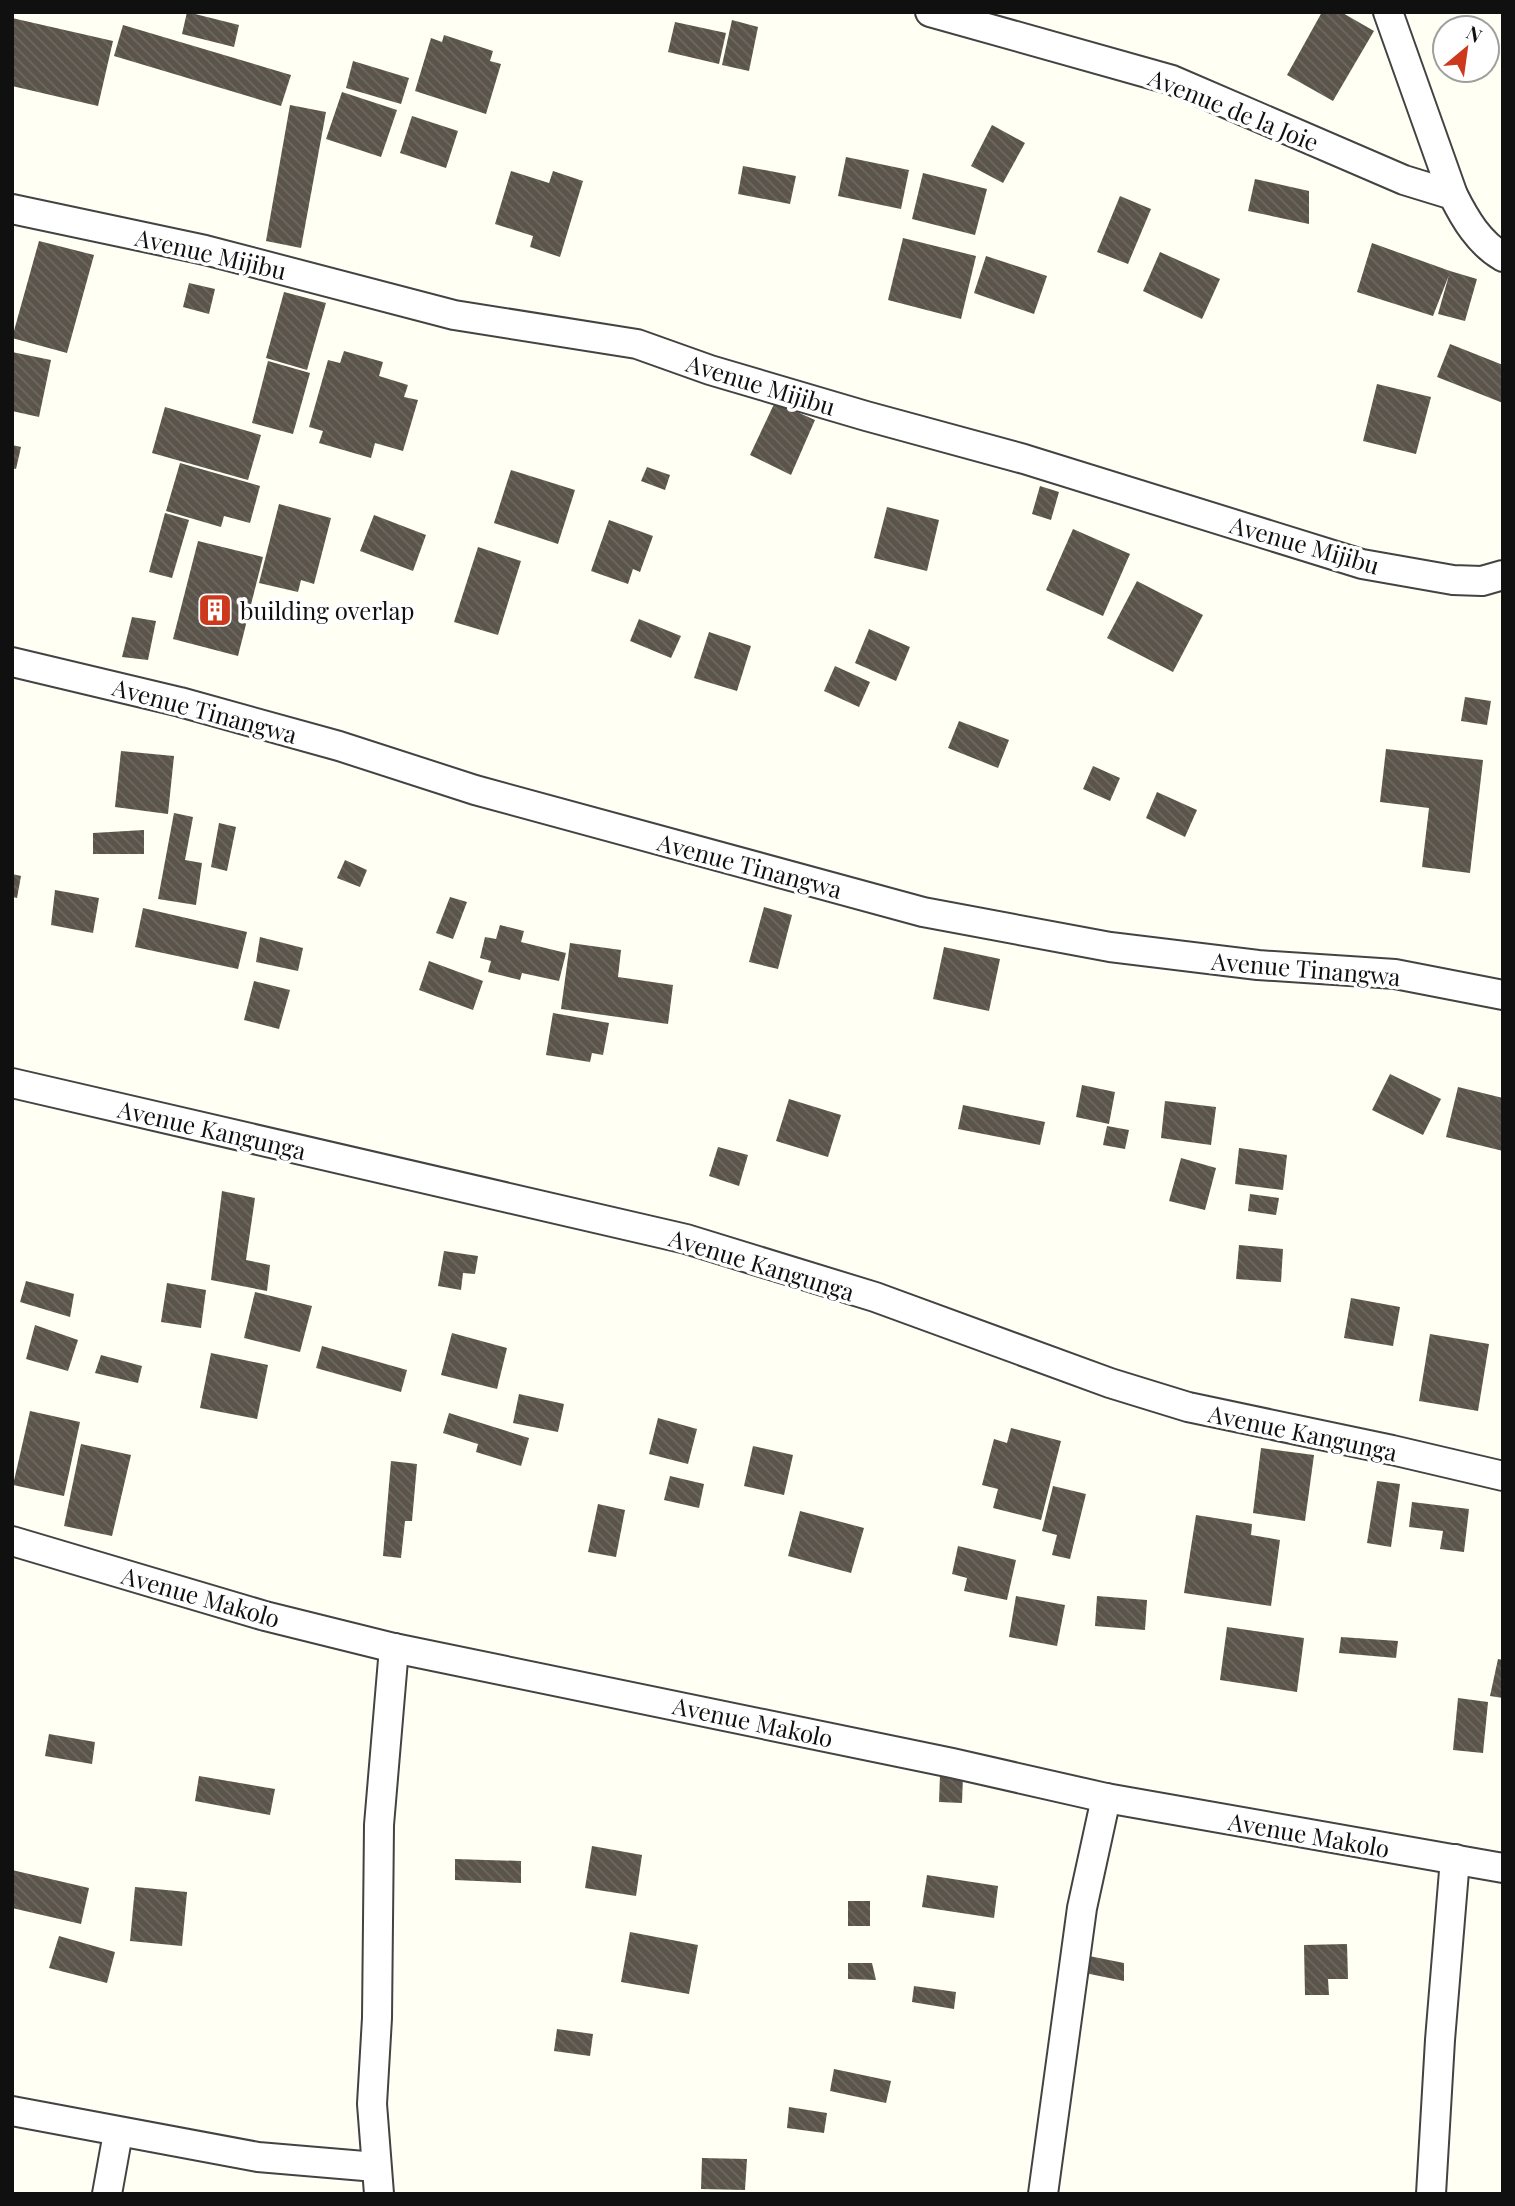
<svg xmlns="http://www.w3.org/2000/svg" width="1515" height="2206" font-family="'Playfair Display',serif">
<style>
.building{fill:url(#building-back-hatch)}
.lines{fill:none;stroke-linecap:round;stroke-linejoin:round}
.minor-casing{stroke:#434343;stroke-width:32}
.minor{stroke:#fff;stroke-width:28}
.labels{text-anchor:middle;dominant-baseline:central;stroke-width:7;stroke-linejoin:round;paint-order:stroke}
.street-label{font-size:24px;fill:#101010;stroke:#fff}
.poi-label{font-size:24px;fill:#101010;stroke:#fff;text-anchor:start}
</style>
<defs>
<pattern id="building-back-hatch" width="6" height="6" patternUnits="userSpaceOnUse" patternTransform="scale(1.75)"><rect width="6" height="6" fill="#5a544b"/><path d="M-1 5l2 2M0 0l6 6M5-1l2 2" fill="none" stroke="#6d6861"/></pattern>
</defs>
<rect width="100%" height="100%" fill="#fffff3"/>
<!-- building -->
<g class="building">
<polygon points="187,12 239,25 234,47 182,34"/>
<polygon points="1322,12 1341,12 1374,31 1333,101 1287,75"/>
<polygon points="12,18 113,41 98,106 12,86"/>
<polygon points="732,20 758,27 749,71 722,65"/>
<polygon points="675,22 726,33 719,64 668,52"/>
<polygon points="123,25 291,75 281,106 114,56"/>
<polygon points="444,35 493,51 490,61 501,64 486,114 415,91 431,38 442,42"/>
<polygon points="353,61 409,78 401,104 346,88"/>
<polygon points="342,92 397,110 381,157 326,139"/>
<polygon points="290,105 326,112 301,248 266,241"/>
<polygon points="412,116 458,131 446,168 400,153"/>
<polygon points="992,125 1025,143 1003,183 971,166"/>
<polygon points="846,157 909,170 901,209 838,196"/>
<polygon points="743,166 796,176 790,204 738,194"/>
<polygon points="511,171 549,183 553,171 583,181 560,257 530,247 533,236 495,224"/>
<polygon points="923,173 987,189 975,235 912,219"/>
<polygon points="1255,179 1309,191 1309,224 1248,211"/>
<polygon points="1120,196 1151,209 1128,264 1097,252"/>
<polygon points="903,238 976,256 961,319 888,300"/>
<polygon points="39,241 94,255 67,353 12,338"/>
<polygon points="1372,243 1450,271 1477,279 1465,321 1438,314 1449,275 1433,316 1357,292"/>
<polygon points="1160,252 1220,279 1202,319 1143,291"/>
<polygon points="986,256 1047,276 1034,314 974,293"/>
<polygon points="189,283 215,289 209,314 183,307"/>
<polygon points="284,292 326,303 307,370 266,358"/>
<polygon points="1450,344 1503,365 1503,403 1437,377"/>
<polygon points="344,351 383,362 379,376 408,385 404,397 418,400 403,451 375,443 371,458 319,443 323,431 309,427 328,360 340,363"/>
<polygon points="12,352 51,360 39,417 12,411"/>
<polygon points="268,361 310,373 293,434 252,423"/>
<polygon points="1377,384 1431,397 1416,454 1363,441"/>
<polygon points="775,402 815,420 791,475 750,455"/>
<polygon points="165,407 261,435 248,480 152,453"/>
<polygon points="12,445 21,447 16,469 12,468"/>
<polygon points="180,463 260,486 250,523 224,516 221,527 166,511"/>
<polygon points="647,467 670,475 665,490 641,481"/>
<polygon points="511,470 575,490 558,544 494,523"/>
<polygon points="1040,486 1059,492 1051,520 1032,514"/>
<polygon points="279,504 331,518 314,584 301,580 298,592 259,583"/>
<polygon points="887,507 939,520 927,571 874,558"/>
<polygon points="165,513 189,520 172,578 149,572"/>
<polygon points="374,515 426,535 413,571 360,551"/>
<polygon points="609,520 653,536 640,572 633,569 628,584 591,571"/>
<polygon points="1073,529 1130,554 1103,616 1046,590"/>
<polygon points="198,541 263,557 238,656 173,639"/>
<polygon points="478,547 521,561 498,635 454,622"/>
<polygon points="1137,581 1203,615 1173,672 1107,638"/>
<polygon points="132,617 156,621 148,660 122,657"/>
<polygon points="639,619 681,636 671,658 630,641"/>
<polygon points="869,629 910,647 896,681 855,663"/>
<polygon points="709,632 751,646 737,691 694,678"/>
<polygon points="835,666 870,682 859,707 824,691"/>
<polygon points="1465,697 1491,701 1487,725 1461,721"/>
<polygon points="959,721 1009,740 998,768 948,748"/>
<polygon points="1386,749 1483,760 1470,873 1422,867 1429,808 1380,802"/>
<polygon points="121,751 174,756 168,814 115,807"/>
<polygon points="1093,766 1120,778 1110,801 1083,789"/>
<polygon points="1157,792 1197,810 1185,837 1146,818"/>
<polygon points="174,813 193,817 185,860 202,863 196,905 158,899"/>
<polygon points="219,823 236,827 227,871 211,867"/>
<polygon points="144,830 144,854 93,854 93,833"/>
<polygon points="345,860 367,870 360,887 337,878"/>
<polygon points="12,874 21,876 17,898 12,897"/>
<polygon points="55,890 99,898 93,933 51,925"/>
<polygon points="450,897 467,902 453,939 436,933"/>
<polygon points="764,907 792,915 778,969 749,962"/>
<polygon points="143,908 247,932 238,969 135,947"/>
<polygon points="500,925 524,931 521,942 566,953 559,981 522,973 520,980 488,972 491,961 480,958 485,937 496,939"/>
<polygon points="260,937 303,948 298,971 256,962"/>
<polygon points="570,943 621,950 618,977 673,985 668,1024 561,1009"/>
<polygon points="944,947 1000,959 989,1011 933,999"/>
<polygon points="429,961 483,981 473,1010 419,990"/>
<polygon points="254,981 290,990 279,1029 244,1020"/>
<polygon points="553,1013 609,1023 603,1055 592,1053 590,1062 546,1055"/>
<polygon points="1390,1074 1441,1099 1423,1135 1372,1110"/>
<polygon points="1082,1085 1115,1092 1109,1124 1076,1117"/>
<polygon points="1458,1087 1503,1098 1503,1151 1446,1137"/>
<polygon points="789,1099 841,1115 828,1157 776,1141"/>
<polygon points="1165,1101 1216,1107 1211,1145 1161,1138"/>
<polygon points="963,1105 1045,1122 1040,1145 958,1129"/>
<polygon points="1107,1126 1129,1130 1125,1149 1103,1145"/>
<polygon points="718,1147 748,1155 739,1186 709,1176"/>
<polygon points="1239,1148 1287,1155 1283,1190 1235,1184"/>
<polygon points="1181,1158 1216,1168 1205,1210 1169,1201"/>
<polygon points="222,1191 255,1198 246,1260 270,1265 267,1291 211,1280"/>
<polygon points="1250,1194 1279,1198 1276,1215 1248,1211"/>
<polygon points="1239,1245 1283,1249 1281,1282 1236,1279"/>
<polygon points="444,1251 478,1256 475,1274 463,1273 461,1290 438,1286"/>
<polygon points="26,1281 74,1294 70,1317 20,1302"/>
<polygon points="167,1283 206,1290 201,1328 161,1322"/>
<polygon points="255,1292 312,1306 300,1352 244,1338"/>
<polygon points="1351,1298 1400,1307 1393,1346 1344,1338"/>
<polygon points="35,1325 78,1340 68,1371 26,1359"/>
<polygon points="452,1333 507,1348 497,1389 441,1375"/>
<polygon points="1430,1334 1489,1344 1478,1411 1419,1401"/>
<polygon points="322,1346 407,1370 401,1392 316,1368"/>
<polygon points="211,1353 268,1365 257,1419 200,1408"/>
<polygon points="101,1355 142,1366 138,1383 95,1373"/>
<polygon points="519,1394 564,1404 558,1432 513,1423"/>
<polygon points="30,1411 80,1422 64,1496 13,1485"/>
<polygon points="449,1413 529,1438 521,1466 476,1452 478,1444 443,1433"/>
<polygon points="658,1418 697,1429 688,1464 649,1454"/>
<polygon points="1011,1428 1061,1441 1041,1520 993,1508 998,1489 982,1485 994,1439 1007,1443"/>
<polygon points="81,1444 131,1455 112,1536 64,1526"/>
<polygon points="753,1446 793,1455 784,1495 744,1486"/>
<polygon points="1261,1448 1314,1455 1305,1521 1253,1513"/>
<polygon points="391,1461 417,1464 412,1521 405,1521 401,1558 383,1556"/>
<polygon points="670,1476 704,1484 699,1508 664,1500"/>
<polygon points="1377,1481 1400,1484 1391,1547 1367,1543"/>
<polygon points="1053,1486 1086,1494 1070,1559 1052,1555 1057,1535 1042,1531"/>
<polygon points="1412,1502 1469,1509 1464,1552 1440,1549 1443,1531 1409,1527"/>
<polygon points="598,1504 625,1510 616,1557 588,1552"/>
<polygon points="800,1511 864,1528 851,1573 788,1556"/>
<polygon points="1196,1515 1252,1524 1251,1535 1280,1540 1271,1606 1184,1593"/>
<polygon points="958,1546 1016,1560 1007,1600 964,1591 967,1578 952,1574"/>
<polygon points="1016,1596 1065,1605 1057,1646 1009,1637"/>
<polygon points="1097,1596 1147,1600 1145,1630 1095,1626"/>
<polygon points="1227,1627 1304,1638 1297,1692 1220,1680"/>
<polygon points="1341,1637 1398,1641 1396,1658 1339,1653"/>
<polygon points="1498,1659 1503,1660 1503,1698 1490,1696"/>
<polygon points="1458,1698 1488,1702 1483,1753 1453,1750"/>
<polygon points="49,1734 95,1742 92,1764 45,1756"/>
<polygon points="940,1775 963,1776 962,1803 939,1802"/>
<polygon points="199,1776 275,1789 270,1815 195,1801"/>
<polygon points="592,1846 642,1855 636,1896 585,1888"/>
<polygon points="455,1859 521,1861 521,1883 455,1880"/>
<polygon points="12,1870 89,1888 81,1924 12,1908"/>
<polygon points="927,1875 998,1886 994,1918 922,1907"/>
<polygon points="135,1887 187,1892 182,1946 130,1941"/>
<rect x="848" y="1901" width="22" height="25"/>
<polygon points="630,1932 698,1945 689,1994 621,1982"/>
<polygon points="59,1936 115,1952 107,1983 49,1968"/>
<polygon points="1347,1944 1348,1979 1328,1979 1329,1995 1305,1995 1304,1945"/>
<polygon points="1084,1955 1124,1963 1124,1981 1080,1972"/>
<polygon points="848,1963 872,1963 876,1980 848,1979"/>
<polygon points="914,1986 956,1992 954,2009 912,2002"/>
<polygon points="557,2029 593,2034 590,2056 554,2051"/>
<polygon points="834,2069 891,2081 886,2103 830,2091"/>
<polygon points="789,2107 827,2113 824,2133 787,2128"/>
<polygon points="702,2158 747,2159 745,2190 701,2189"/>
</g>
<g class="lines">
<!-- minor casing -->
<g class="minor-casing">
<g id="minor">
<polyline points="930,12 1172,80 1404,180 1453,195"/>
<path d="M 1388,12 L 1453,195 C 1465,219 1479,243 1503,257"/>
<polyline points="12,209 205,250 454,315 637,344 710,370 866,416 1024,459 1362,564 1453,580 1482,581 1503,575"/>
<polyline points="12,662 180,702 339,746 475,790 923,912 1110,947 1258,965 1395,974 1503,995"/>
<polyline points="12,1083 686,1239 875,1297 1110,1383 1188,1407 1392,1450 1503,1476"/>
<polyline points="12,1541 265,1616 394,1648 952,1763 1106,1798 1503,1868"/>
<polyline points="12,2111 258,2157 376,2167"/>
<polyline points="107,2194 118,2133"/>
<polyline points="379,2194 372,2104 377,2018 379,1825 394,1648"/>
<polyline points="1043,2194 1082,1908 1106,1798"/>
<polyline points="1431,2194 1440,2040 1455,1859"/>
</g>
</g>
<!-- minor -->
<use href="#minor" class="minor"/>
</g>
<!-- icons -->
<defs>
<g id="building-square" transform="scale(1.75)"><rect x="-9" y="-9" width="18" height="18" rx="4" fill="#cc391c" stroke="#fff"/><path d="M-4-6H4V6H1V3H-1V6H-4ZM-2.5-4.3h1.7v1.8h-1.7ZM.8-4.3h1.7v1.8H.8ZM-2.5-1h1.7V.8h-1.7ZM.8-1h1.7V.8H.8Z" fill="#fff"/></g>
</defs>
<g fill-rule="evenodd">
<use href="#building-square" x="215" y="610"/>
</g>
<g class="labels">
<!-- street labels -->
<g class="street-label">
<text transform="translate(1234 109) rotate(22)">Avenue de la Joie</text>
<text transform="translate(211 253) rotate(13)">Avenue Mijibu</text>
<text transform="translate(761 384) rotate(17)">Avenue Mijibu</text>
<text transform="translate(1305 544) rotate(16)">Avenue Mijibu</text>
<text transform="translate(205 710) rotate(15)">Avenue Tinangwa</text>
<text transform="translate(750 865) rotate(15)">Avenue Tinangwa</text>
<text transform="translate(1306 968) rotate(5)">Avenue Tinangwa</text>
<text transform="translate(212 1129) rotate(13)">Avenue Kangunga</text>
<text transform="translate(762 1264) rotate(17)">Avenue Kangunga</text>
<text transform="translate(1303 1432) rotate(12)">Avenue Kangunga</text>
<text transform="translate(201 1596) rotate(16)">Avenue Makolo</text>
<text transform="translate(753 1721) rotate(12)">Avenue Makolo</text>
<text transform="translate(1309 1834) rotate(10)">Avenue Makolo</text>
</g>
<!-- poi labels -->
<g class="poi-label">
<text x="240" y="610">building overlap</text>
</g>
</g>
<!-- border -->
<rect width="1515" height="2206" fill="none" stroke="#101010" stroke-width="28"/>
<!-- north arrow -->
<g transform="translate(1466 49) rotate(29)"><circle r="33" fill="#ffffff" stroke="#9f9f9f" stroke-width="2"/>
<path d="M0-5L12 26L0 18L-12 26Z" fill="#cc391c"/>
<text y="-10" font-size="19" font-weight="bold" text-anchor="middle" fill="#101010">N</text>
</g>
</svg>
